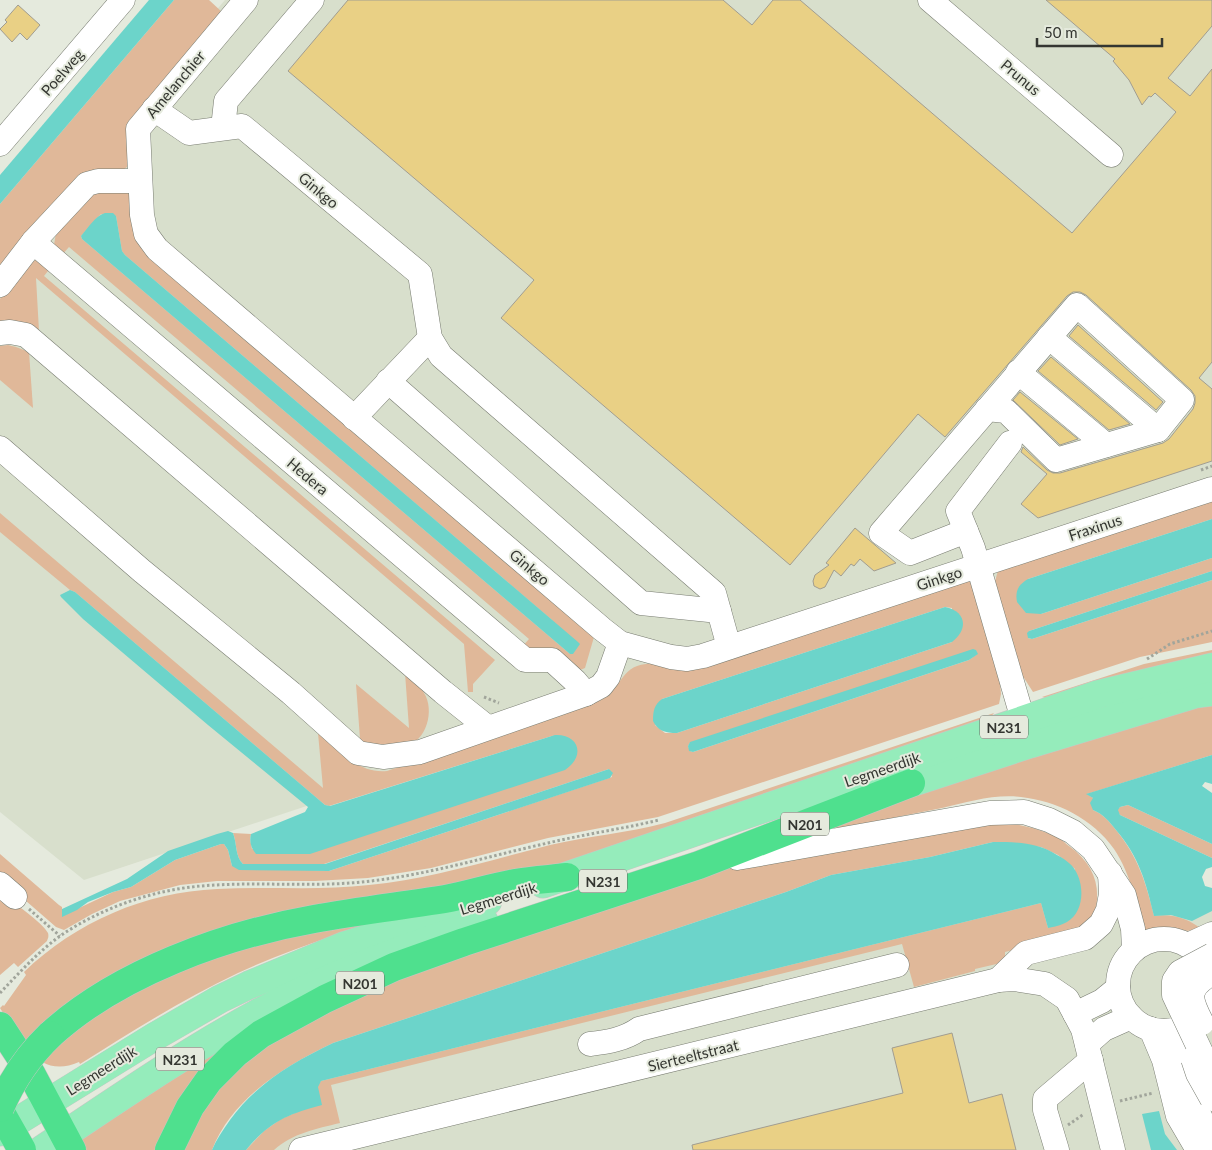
<svg xmlns="http://www.w3.org/2000/svg" width="1212" height="1150" font-family="Lato,sans-serif">
<style>
.built{fill:#d8dfcc}
.green{fill:#e0b899;fill-rule:evenodd}
.water{fill:#6cd4ca}
.building{fill:#e9d085;stroke:#a19d91}
.lines{fill:none;stroke-linecap:round;stroke-linejoin:round}
.minor-casing{stroke:#787c71;stroke-width:25}
.major-casing{stroke:#c6c7c5;stroke-width:29}
.highway-casing{stroke:#c6c7c5;stroke-width:29}
.path{stroke:#a1a59b;stroke-width:3;stroke-dasharray:2.5 2.5;stroke-linecap:butt}
.minor{stroke:#fff;stroke-width:24}
.major{stroke:#95ecbb;stroke-width:28}
.highway{stroke:#4fe08e;stroke-width:28}
.minor-bridge-casing{stroke:#787c71;stroke-width:25;stroke-linecap:butt}
.highway-bridge-casing{stroke:#c6c7c5;stroke-width:29;stroke-linecap:butt}
.minor-bridge{stroke:#fff;stroke-width:24}
.highway-bridge{stroke:#4fe08e;stroke-width:28}
.labels{text-anchor:middle;dominant-baseline:central;stroke-width:4;stroke-linejoin:round;paint-order:stroke}
.shield{fill:#e5eadd;stroke:#696c65;stroke-width:1}
.shield-label{font-size:14px;font-weight:bold;fill:#343631}
.street-label{font-size:15px;fill:#343631;stroke:#e5eadd}
</style>
<rect width="100%" height="100%" fill="#e5eadd"/>
<!-- built -->
<g class="built">
<polygon points="225,0 1212,0 1212,505 84,880 0,812 0,263"/>
<polygon points="1212,894 1212,1150 232,1150 306,1071 1061,898 1135,901"/>
</g>
<!-- green -->
<g class="green">
<polygon points="174,0 209,0 222,12 132,118 128,166 0,272 0,204"/>
<path d="M 93,192 L 126,192 L 130,195 C 132,216 131,238 146,253 L 594,637 L 585,668 L 575,672 L 521,648 L 529,639 L 69,247 L 61,256 L 54,245 L 56,233 ZM 101,214 L 116,216 L 122,251 L 125,255 L 552,620 L 570,654 L 82,239 L 81,236 Z"/>
<polygon points="36,260 52,266 44,276 495,660 473,684 473,692 468,692 464,644 36,278 39,331 22,322 0,321 0,299 30,263"/>
<polygon points="8,345 16,347 29,352 33,408 0,380 0,346"/>
<polygon points="1212,499 1212,519 1028,579 1041,614 1212,558 1212,571 1029,631 1028,638 1032,639 1212,580 1212,642 1140,657 1033,692 1024,678 1022,678 995,581 998,571"/>
<path d="M 0,513 L 323,788 L 318,733 C 339,750 358,774 387,771 L 601,700 C 625,686 620,661 657,664 L 966,580 L 973,583 L 1000,683 L 1001,694 L 999,704 L 658,817 L 548,838 L 431,868 L 368,878 L 315,881 L 217,881 L 180,885 L 120,901 L 92,914 L 64,930 L 56,927 L 18,894 L 0,876 L 0,854 L 59,905 L 62,907 L 62,916 L 113,892 L 131,887 L 175,860 L 221,844 L 224,844 L 228,850 L 232,866 L 329,871 L 612,777 L 609,769 L 324,864 L 243,864 C 235,857 237,843 233,833 L 251,834 L 250,839 L 252,849 L 555,735 L 329,806 L 325,805 L 75,592 L 70,590 L 0,532 ZM 945,607 L 952,608 L 952,642 L 677,733 L 665,733 L 655,725 L 662,699 ZM 977,654 L 969,660 L 693,752 L 690,751 L 688,746 L 690,743 Z"/>
<polygon points="1212,650 1212,658 1049,699 1042,697 1144,664"/>
<path d="M 405,673 C 412,679 420,685 424,693 C 435,710 427,742 404,747 C 399,748 391,747 385,746 C 374,746 368,746 360,739 L 356,684 L 409,728 Z"/>
<path d="M 1212,702 L 1212,755 L 1087,794 L 1093,798 L 1093,810 C 1103,814 1109,821 1116,830 C 1138,857 1146,882 1154,916 C 1173,913 1189,919 1203,930 C 1185,932 1162,928 1146,935 C 1137,907 1131,874 1114,849 C 1093,819 1057,801 1021,797 C 994,794 968,802 942,808 C 890,818 838,830 786,842 L 867,804 Z"/>
<path d="M 994,713 L 990,718 L 551,868 L 256,928 L 73,1026 L 211,953 L 412,910 C 354,929 294,947 238,973 C 183,999 131,1032 80,1064 L 79,1062 C 37,1081 19,1037 0,1008 L 3,1005 L 4,1006 L 26,975 L 24,972 C 76,922 145,892 217,889 C 268,886 318,891 369,885 C 430,879 490,860 550,845 C 588,836 627,833 665,823 Z"/>
<polygon points="1128,805 1212,844 1212,858 1120,815 1117,810 1120,807"/>
<path d="M 1005,822 C 1020,825 1036,828 1050,834 C 1057,836 1063,841 1069,846 C 1097,866 1103,892 1092,923 L 1050,941 L 1005,952 L 1005,962 L 975,969 L 975,971 L 914,987 L 902,944 L 331,1085 L 340,1123 C 316,1129 293,1133 274,1150 L 246,1150 L 264,1131 L 281,1119 L 297,1112 L 321,1081 L 1041,903 L 1048,928 L 1075,869 L 1058,855 L 1041,847 L 993,842 L 930,857 L 831,875 L 786,892 L 333,1043 C 285,1066 232,1098 212,1150 L 176,1150 L 225,1071 L 373,979 L 711,872 L 785,853 Z"/>
<path d="M 0,894 C 10,899 44,924 48,933 C 49,937 48,938 47,941 L 18,967 L 14,963 L 0,975 Z"/>
<polygon points="240,1034 169,1137 155,1150 83,1150 79,1142 86,1134"/>
</g>
<!-- water -->
<g class="water">
<polygon points="149,0 174,0 0,204 0,175"/>
<path d="M 105,213 L 113,213 L 116,216 L 122,251 L 125,255 L 578,642 L 580,644 L 573,654 L 570,654 L 82,239 L 81,236 C 88,228 95,216 105,213 Z"/>
<path d="M 1212,519 L 1212,558 L 1041,614 L 1026,613 L 1017,602 C 1015,591 1018,585 1028,579 Z"/>
<polygon points="1212,571 1212,580 1032,639 1028,638 1027,633 1029,631"/>
<path d="M 70,590 L 75,592 L 325,805 L 330,806 L 555,735 C 579,734 586,756 565,770 L 310,854 L 256,854 C 251,848 249,842 251,834 L 305,812 L 308,807 L 208,725 L 83,619 L 61,597 L 60,595 Z"/>
<path d="M 945,607 C 966,611 969,629 952,642 L 677,733 C 665,733 658,731 653,721 C 653,711 654,705 662,699 Z"/>
<polygon points="973,649 976,650 978,654 969,660 693,752 689,751 688,746 690,742"/>
<path d="M 1212,755 L 1212,784 L 1205,782 L 1202,786 L 1212,793 L 1212,844 L 1128,805 L 1120,807 L 1118,810 L 1120,815 L 1212,858 L 1212,867 L 1206,869 L 1202,877 L 1205,886 L 1212,888 L 1212,911 L 1192,921 L 1171,915 L 1154,916 C 1146,882 1139,857 1116,830 C 1109,821 1103,814 1093,810 L 1090,803 L 1093,798 L 1086,794 Z"/>
<path d="M 609,769 L 613,773 L 610,778 L 329,871 L 239,870 L 232,866 L 228,850 L 224,844 L 221,844 L 175,860 L 131,887 L 113,892 L 88,902 L 77,910 L 62,917 L 62,909 L 127,879 L 168,851 L 217,834 L 228,831 L 233,833 C 237,843 235,857 243,864 L 325,864 Z"/>
<path d="M 993,842 C 1016,842 1037,842 1057,855 C 1063,858 1072,864 1075,870 C 1085,886 1084,912 1067,922 C 1062,925 1054,927 1048,928 L 1041,903 L 321,1081 L 318,1087 L 322,1105 C 288,1114 269,1122 246,1150 L 212,1150 C 216,1140 223,1130 230,1120 C 256,1084 293,1062 333,1043 L 786,892 L 831,875 L 930,857 Z"/>
<polygon points="1159,1111 1165,1134 1177,1150 1151,1150 1142,1114"/>
</g>
<!-- building -->
<g class="building">
<polygon points="348,0 723,0 752,25 773,0 800,0 1072,233 1176,112 1155,93 1151,97 1149,96 1142,105 1129,80 1113,61 1115,59 1046,0 1212,0 1212,26 1168,78 1190,96 1212,69 1212,362 1199,378 1212,389 1212,461 1038,518 1021,504 1047,474 1021,452 1023,447 1047,470 1053,473 1060,473 1163,443 1169,439 1193,409 1195,403 1195,396 1191,390 1086,295 1080,292 1073,292 1067,296 945,437 918,414 790,565 501,318 534,280 288,71"/>
<polygon points="18,5 40,25 27,40 20,33 12,42 0,29 7,22 5,20"/>
<polygon points="1078,325 1163,402 1156,410 1069,336"/>
<polygon points="1051,357 1130,424 1109,430 1038,371"/>
<polygon points="1020,392 1078,439 1060,445 1013,400"/>
<polygon points="855,528 896,563 874,571 860,559 854,566 851,564 841,576 834,570 825,587 820,589 814,586 813,581 815,575 829,565 826,563"/>
<polygon points="952,1033 969,1103 1002,1094 1016,1150 693,1150 692,1145 903,1093 892,1048"/>
</g>
<g class="lines">
<!-- minor casing -->
<g class="minor-casing">
<g id="minor">
<polyline points="246,0 138,129 142,215 146,234 157,249 602,629 620,643 671,657 687,659 703,656 1212,489"/>
<polyline points="930,0 1111,155"/>
<polyline points="154,109 189,133 242,126 420,274 430,338 441,356 714,593 729,647"/>
<polyline points="223,128 226,101 312,0"/>
<polyline points="0,144 123,0"/>
<polyline points="33,242 525,660 552,660 575,681 586,694"/>
<polyline points="0,285 33,242 87,184 98,181 140,181"/>
<polyline points="0,333 10,332 26,335 443,692 487,727"/>
<polyline points="1049,337 1158,430"/>
<polyline points="1018,372 1106,445"/>
<polyline points="388,381 641,603 719,611"/>
<polyline points="354,418 430,338"/>
<polyline points="1010,443 958,511 973,548 1028,737"/>
<polyline points="0,448 142,571 291,693 358,753 383,757 420,752 586,694 601,686 608,677 620,643"/>
<polyline points="966,531 910,553 881,533 1077,305 1182,400 1158,430 1056,460 1006,411 987,409"/>
<polyline points="737,858 990,813 1024,812 1049,820 1073,832 1093,849 1124,895 1133,929 1134,949"/>
<polyline points="0,884 15,897"/>
<circle cx="1164" cy="985" r="46"/>
<polyline points="1188,945 1212,934"/>
<polyline points="998,980 1026,953 1085,938 1101,924 1108,910 1111,894 1110,873"/>
<polyline points="1075,1014 1102,1001 1118,988"/>
<path d="M 1181,1028 C 1177,1066 1192,1106 1212,1138"/>
<polyline points="1151,1029 1164,1060 1178,1116 1198,1150"/>
<path d="M 590,1044 C 608,1042 625,1039 639,1029 L 897,965"/>
<polyline points="1087,1044 1104,1029 1131,1017"/>
<polyline points="301,1150 998,980 1014,979 1045,984 1067,999 1083,1029 1113,1150"/>
<polyline points="1057,1150 1045,1110 1045,1099 1091,1060"/>
</g>
</g>
<!-- major casing -->
<g class="major-casing">
<g id="major">
<polyline points="889,788 911,783 1030,744 1195,694 1212,692"/>
<polyline points="543,884 1099,694 1212,667"/>
<polyline points="0,1132 154,1037 220,999 249,985 346,945 488,901"/>
<path d="M 41,1150 C 112,1103 182,1054 256,1014 C 328,975 407,947 484,921"/>
</g>
</g>
<!-- highway casing -->
<g class="highway-casing">
<g id="highway">
<polyline points="0,1026 32,1075 72,1150"/>
<path d="M 50,1035 C 118,973 224,935 314,919 C 357,911 401,906 445,899 C 468,895 491,887 515,883 C 532,880 550,879 567,877"/>
<polyline points="0,1111 22,1150"/>
<polyline points="169,1150 190,1107 209,1080 235,1054 261,1034 325,999 394,967 464,942 699,865 911,783"/>
</g>
</g>
<!-- path -->
<g class="path">
<polyline points="1201,470 1212,466"/>
<polyline points="1147,659 1170,644 1212,631"/>
<polyline points="484,697 499,703"/>
<polyline points="29,909 60,936"/>
<path d="M 0,993 C 19,973 38,952 60,936 C 101,908 153,890 201,886 C 258,881 315,888 371,881 C 431,874 489,856 548,843 C 585,834 622,829 659,820"/>
<polyline points="1120,1101 1153,1093"/>
<polyline points="1068,1125 1084,1114"/>
</g>
<!-- minor -->
<use href="#minor" class="minor"/>
<!-- major -->
<use href="#major" class="major"/>
<!-- highway -->
<use href="#highway" class="highway"/>
<!-- minor-bridge casing -->
<g class="minor-bridge-casing">
<g id="minor-bridge">
<polyline points="1212,955 1180,972 1174,981 1174,995 1208,1067 1212,1072"/>
<path d="M 1202,1023 C 1189,998 1186,989 1212,973"/>
<polyline points="1193,1059 1198,1074 1212,1099"/>
</g>
</g>
<!-- highway-bridge casing -->
<g class="highway-bridge-casing">
<path id="highway-bridge" d="M 0,1108 C 12,1080 28,1056 50,1035"/>
</g>
<!-- minor-bridge -->
<use href="#minor-bridge" class="minor-bridge"/>
<!-- highway-bridge -->
<use href="#highway-bridge" class="highway-bridge"/>
</g>
<g class="labels">
<!-- shield labels -->
<g class="shield">
<rect x="980" y="715.5" width="48" height="23" rx="4"/>
<rect x="781" y="812.5" width="48" height="23" rx="4"/>
<rect x="579" y="869.5" width="48" height="23" rx="4"/>
<rect x="336" y="971.5" width="48" height="23" rx="4"/>
<rect x="156" y="1047.5" width="48" height="23" rx="4"/>
</g>
<g class="shield-label">
<text x="1004" y="727">N231</text>
<text x="805" y="824">N201</text>
<text x="603" y="881">N231</text>
<text x="360" y="983">N201</text>
<text x="180" y="1059">N231</text>
</g>
<!-- street labels -->
<g class="street-label">
<text transform="translate(62 72) rotate(-49)">Poelweg</text>
<text transform="translate(1021 77) rotate(40)">Prunus</text>
<text transform="translate(175 84) rotate(-50)">Amelanchier</text>
<text transform="translate(319 190) rotate(40)">Ginkgo</text>
<text transform="translate(308 476) rotate(40)">Hedera</text>
<text transform="translate(1095 527) rotate(-18)">Fraxinus</text>
<text transform="translate(530 567) rotate(40)">Ginkgo</text>
<text transform="translate(939 578) rotate(-18)">Ginkgo</text>
<text transform="translate(882 769) rotate(-19)">Legmeerdijk</text>
<text transform="translate(498 898) rotate(-17)">Legmeerdijk</text>
<text transform="translate(693 1055) rotate(-14)">Sierteeltstraat</text>
<text transform="translate(101 1070) rotate(-32)">Legmeerdijk</text>
</g>
</g>
<!-- scale -->
<path d="M1037 38v8h125v-8" fill="none" stroke="#343631" stroke-width="2.5"/>
<text x="1044" y="38" font-size="15" fill="#343631" stroke="#e5eadd" stroke-width="4" paint-order="stroke">50 m</text>
</svg>
